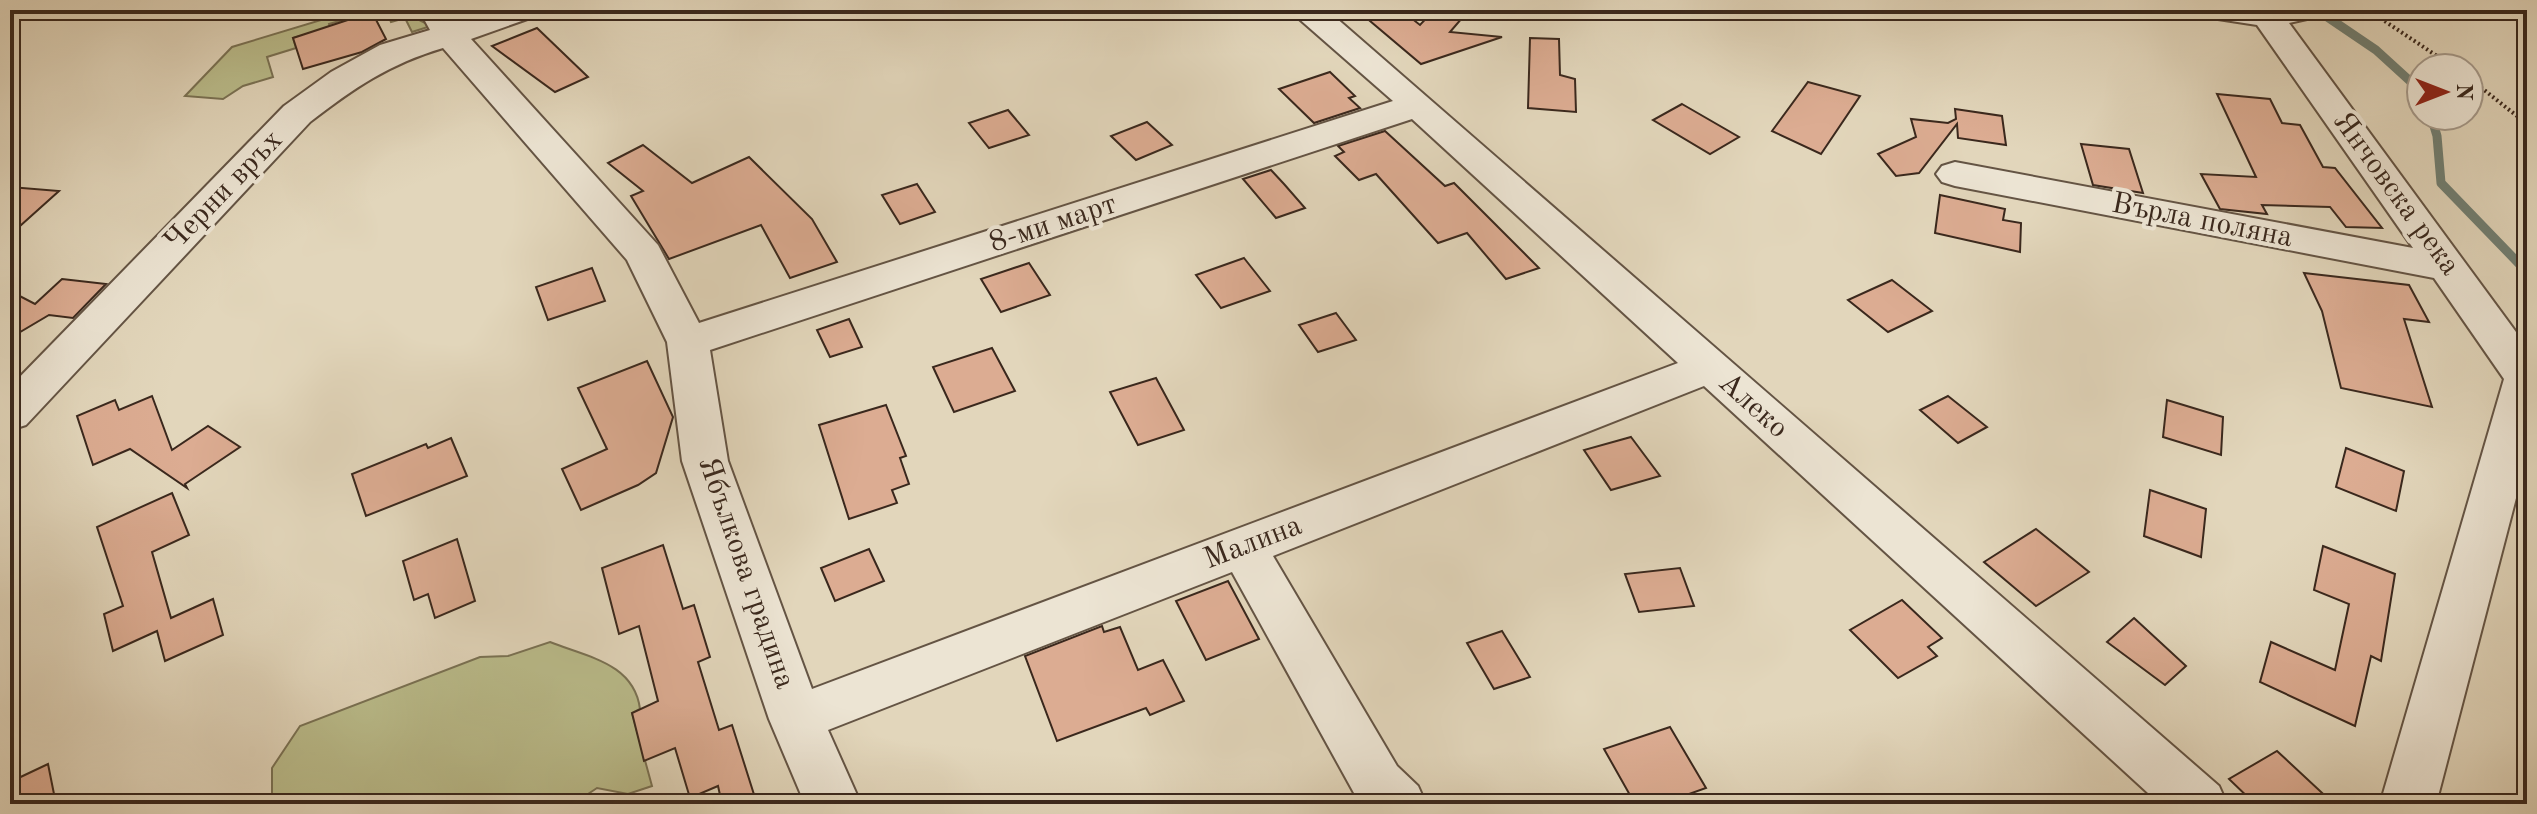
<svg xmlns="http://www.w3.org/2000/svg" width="2537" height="814" font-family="'Old Standard TT',serif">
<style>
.green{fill:#babc8b;stroke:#7a7254;stroke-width:2}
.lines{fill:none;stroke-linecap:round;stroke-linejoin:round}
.stream{stroke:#717f73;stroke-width:9}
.building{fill:#dcac92;stroke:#3a281d;stroke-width:2}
.minor-casing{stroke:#645444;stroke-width:4}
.path{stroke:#3a281d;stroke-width:4;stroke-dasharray:2 3;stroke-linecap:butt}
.minor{fill:#ece4d3;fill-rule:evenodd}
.labels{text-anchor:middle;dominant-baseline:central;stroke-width:8;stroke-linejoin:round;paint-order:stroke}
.street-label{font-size:30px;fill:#3a281d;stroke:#ece4d3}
</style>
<rect width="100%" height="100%" fill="#e2d6bb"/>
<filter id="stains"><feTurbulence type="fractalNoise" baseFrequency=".0025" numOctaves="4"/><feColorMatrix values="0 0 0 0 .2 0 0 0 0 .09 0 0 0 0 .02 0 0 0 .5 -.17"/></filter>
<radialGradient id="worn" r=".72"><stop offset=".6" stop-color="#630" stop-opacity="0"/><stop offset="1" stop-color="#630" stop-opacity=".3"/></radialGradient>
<!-- green -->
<g class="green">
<polygon points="354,10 400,10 431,26 412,32 405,18 391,22 387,12 374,16 371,12 329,24 330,28 293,38 296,48 267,57 273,77 243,86 223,99 185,96 232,47"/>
<path d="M 550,642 C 587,657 634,663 640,709 L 632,713 L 652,786 L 628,794 L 597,788 L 573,804 L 531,801 L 528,804 L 272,804 L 272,768 L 300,726 L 480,657 L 508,656 Z"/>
</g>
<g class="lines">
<!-- stream -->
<g class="stream">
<polyline points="2317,10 2376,50 2421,91"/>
<polyline points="2431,116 2437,136 2441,183 2527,272"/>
</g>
</g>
<!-- building -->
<g class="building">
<polygon points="1357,10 1401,10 1420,25 1434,10 1469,10 1450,32 1502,37 1421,64"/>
<polygon points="372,12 386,39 362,52 303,69 293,38"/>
<polygon points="537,28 588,77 555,92 492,46"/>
<polygon points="1530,38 1559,39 1560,75 1575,79 1576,112 1528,108"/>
<polygon points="1330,72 1355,96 1349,98 1360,108 1314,123 1279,89"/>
<polygon points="1808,82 1860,96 1821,154 1772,131"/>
<polygon points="2217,94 2270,99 2282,123 2300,125 2323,167 2335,168 2382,228 2346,227 2330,207 2262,205 2267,214 2220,209 2201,174 2256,177"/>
<polygon points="1682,104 1739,137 1710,154 1653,120"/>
<polygon points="1955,109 2002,116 2006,145 1958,138 1957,124 1919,173 1896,176 1878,154 1916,137 1911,119 1948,123 1956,119"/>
<polygon points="1008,110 1029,135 989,148 969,123"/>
<polygon points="1147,122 1172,145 1136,160 1111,136"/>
<polygon points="1385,131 1445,186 1454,183 1539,268 1506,279 1467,233 1438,243 1376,174 1359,180 1335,156 1344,152 1338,146"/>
<polygon points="2081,144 2129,149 2143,193 2093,185"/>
<polygon points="643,145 692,183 749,157 812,219 837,262 790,278 761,225 669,259 631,196 643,191 608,163"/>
<polygon points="1271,170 1284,184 1305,208 1276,218 1243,179"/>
<polygon points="917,184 935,212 900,224 882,195"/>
<polygon points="10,187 59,191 10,235"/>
<polygon points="1940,195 2005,209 2003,220 2021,223 2020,252 1935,233"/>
<polygon points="1244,258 1270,291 1221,308 1196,275"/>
<polygon points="1029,263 1050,295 1001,312 981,279"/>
<polygon points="592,268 605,301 548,320 536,287"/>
<polygon points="2304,273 2409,285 2429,322 2404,319 2432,407 2341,388 2322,311"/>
<polygon points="62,279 106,284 73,318 49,315 10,338 10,291 35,304"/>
<polygon points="1892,280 1932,311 1888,332 1848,300"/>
<polygon points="1336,313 1356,340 1318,352 1299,325"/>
<polygon points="849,319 862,347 830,357 817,330"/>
<polygon points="992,348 1015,391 954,412 933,367"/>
<polygon points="647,361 673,417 656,473 638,485 581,510 562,469 607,449 578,388"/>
<polygon points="1156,378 1184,430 1138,445 1110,392"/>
<polygon points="152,396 172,450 208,426 240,447 185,484 187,488 130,449 93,465 77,416 115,400 119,410"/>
<polygon points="1948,396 1987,427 1958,443 1920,410"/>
<polygon points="2167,400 2223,417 2221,455 2163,437"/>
<polygon points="886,405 906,456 900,458 909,484 892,490 897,503 849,519 819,425"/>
<polygon points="1631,437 1660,476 1611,490 1584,450"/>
<polygon points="451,438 467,476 366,516 352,474 426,444 428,448"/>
<polygon points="2346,448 2404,471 2396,511 2336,487"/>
<polygon points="2150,490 2206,509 2201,557 2144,536"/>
<polygon points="172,493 189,535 152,552 171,618 213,599 223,635 165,661 157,631 113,651 104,614 123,606 97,527"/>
<polygon points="2036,529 2089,572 2036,606 1984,562"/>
<polygon points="457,539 475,601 435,618 428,594 414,600 403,561"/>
<polygon points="663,545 683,609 694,605 710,657 698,662 719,730 732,725 757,804 722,804 718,786 690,798 675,748 644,761 632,713 658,701 639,626 619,634 602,568"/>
<polygon points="2323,546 2395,574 2381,661 2371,656 2355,726 2260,682 2271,642 2335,670 2349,604 2314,590"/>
<polygon points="869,549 884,581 835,601 821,568"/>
<polygon points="1680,568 1694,606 1639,612 1625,574"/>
<polygon points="1228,581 1259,639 1206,660 1176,601"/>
<polygon points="1902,600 1942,638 1928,647 1937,656 1898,678 1850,630"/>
<polygon points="2134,618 2186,666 2165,685 2107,642"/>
<polygon points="1102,626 1104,632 1120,627 1138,670 1163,660 1184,701 1150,715 1146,708 1057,741 1025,656"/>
<polygon points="1502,631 1530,677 1494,689 1467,643"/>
<polygon points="1670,727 1706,788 1661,804 1635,804 1604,749"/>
<polygon points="2277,751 2334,804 2255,804 2229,779"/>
<polygon points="48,764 54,794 33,804 10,804 10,782"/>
</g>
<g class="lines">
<!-- minor casing -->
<g class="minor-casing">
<g id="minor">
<path d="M 419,10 L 451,10 L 458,21 L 490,10 L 538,10 L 533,17 L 471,39 L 658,245 L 699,323 L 1393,101 L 1289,10 L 1327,10 L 2219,786 L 2227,804 L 2160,804 L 1704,386 L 1273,556 L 1397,766 L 1418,786 L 1426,804 L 1359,802 L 1232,572 L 828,730 L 861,804 L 805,804 L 769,719 L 682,461 L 667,342 L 627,260 L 443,48 C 389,64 354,88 310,122 L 26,425 L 10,430 L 10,387 L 284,106 L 331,72 L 380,45 L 430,30 ZM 1412,119 L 1678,363 L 812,689 L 728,461 L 710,350 Z"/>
<polygon points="2200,10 2321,10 2316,17 2289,23 2527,347 2527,456 2436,804 2380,804 2504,379 2434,278 1955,186 1942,182 1936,174 1942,166 1955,162 2413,248 2257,25 2205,17"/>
</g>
</g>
<!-- path -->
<g class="path">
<polyline points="2368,10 2455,68"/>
<polyline points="2469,78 2527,124"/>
</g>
<!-- minor -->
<use href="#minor" class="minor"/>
</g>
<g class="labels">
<!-- street labels -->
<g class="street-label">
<text transform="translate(224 191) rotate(-46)">Черни връх</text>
<text transform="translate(2396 194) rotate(54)">Янчовска река</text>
<text transform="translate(2202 221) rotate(11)">Върла поляна</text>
<text transform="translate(1053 224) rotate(-18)">8-ми март</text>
<text transform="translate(1753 406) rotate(42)">Алеко</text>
<text transform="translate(1253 543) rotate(-21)">Малина</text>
<text transform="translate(746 573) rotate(71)">Ябълкова градина</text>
</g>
</g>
<!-- margin -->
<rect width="2537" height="814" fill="none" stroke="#e2d6bb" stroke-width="40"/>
<rect x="12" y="12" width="2513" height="790" fill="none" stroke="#3a281d" stroke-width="4"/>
<rect x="20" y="20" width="2497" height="774" fill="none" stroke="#3a281d" stroke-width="2"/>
<!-- north arrow -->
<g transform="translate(2445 92) rotate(90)"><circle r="38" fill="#ece4d3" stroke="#a5998a" stroke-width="2"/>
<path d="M0-6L14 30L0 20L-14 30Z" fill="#8f2418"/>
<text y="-12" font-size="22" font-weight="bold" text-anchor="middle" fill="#3a281d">N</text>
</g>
<rect width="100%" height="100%" filter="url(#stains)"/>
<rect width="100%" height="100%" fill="url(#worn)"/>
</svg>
